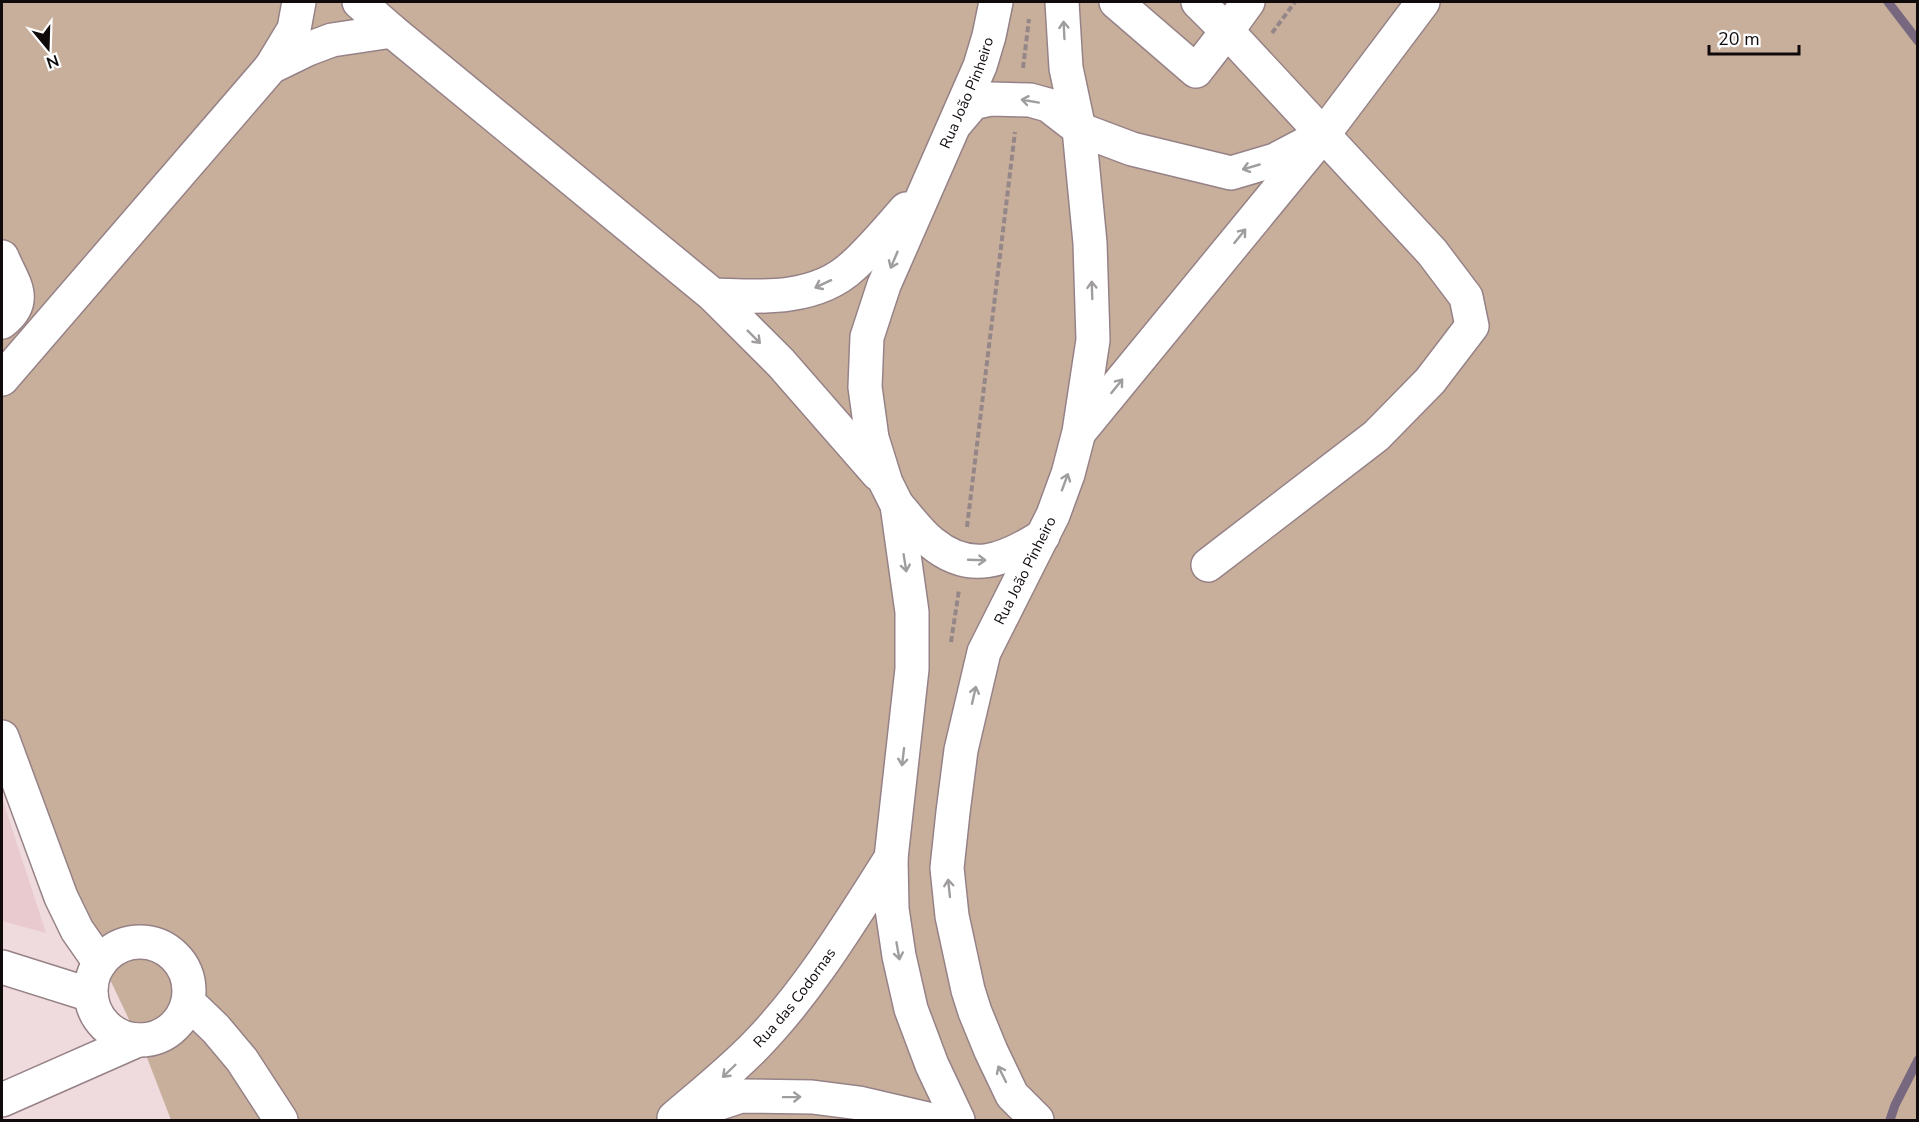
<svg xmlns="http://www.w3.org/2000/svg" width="1919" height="1122" font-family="'Nunito Sans',sans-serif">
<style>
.built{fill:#e8cacf}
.green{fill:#c8af9c}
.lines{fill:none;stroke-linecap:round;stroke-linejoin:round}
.stream{stroke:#77677f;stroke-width:9}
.minor-casing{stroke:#968286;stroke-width:36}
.path{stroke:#958688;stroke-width:4;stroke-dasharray:6 3;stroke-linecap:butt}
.minor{stroke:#fff;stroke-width:33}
.oneway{stroke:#9f9d9d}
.labels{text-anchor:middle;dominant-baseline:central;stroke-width:4.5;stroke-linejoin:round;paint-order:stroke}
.street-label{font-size:15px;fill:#100a0b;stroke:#fff}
</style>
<rect width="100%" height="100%" fill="#efdadd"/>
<!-- built -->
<polygon class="built" points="2,798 46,933 2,921"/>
<!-- green -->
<polygon class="green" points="2,2 1917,2 1917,1120 171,1120 146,1055 2,753"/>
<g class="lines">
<!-- stream -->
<g class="stream">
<polyline points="1888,2 1918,41"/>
<polyline points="1890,1120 1895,1105 1918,1060"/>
</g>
<!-- minor casing -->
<g class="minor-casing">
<g id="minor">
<polyline points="359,2 392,31 713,295 781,363 878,474"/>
<polyline points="1116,2 1196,71 1227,31 1432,252 1466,297 1472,326 1430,381 1376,436 1208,565"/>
<polyline points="1198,2 1227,31 1248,2"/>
<polyline points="271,67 308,49 332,40 392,31"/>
<polyline points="956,123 973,103 991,99 1030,100 1048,105 1079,129 1132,149 1231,173 1275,160 1311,141"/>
<path d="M 2,257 C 13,284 30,300 2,322"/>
<path d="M 713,295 C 760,297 816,301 853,266 C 872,249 889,228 906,209"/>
<polyline points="2,379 271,67 294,29 299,2"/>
<polyline points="1081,430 1323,135 1423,2"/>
<path d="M 897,505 C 908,517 919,533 932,543 C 971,575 1005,560 1043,536"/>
<polyline points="2,737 61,897 77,930 100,963"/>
<circle cx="140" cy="991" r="49"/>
<polyline points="2,967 91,995"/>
<polyline points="189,1003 216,1029 242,1060 281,1120"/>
<polyline points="2,1100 138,1040"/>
<polyline points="690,1113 741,1096 812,1097 859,1103 932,1120"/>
<path id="s1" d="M 674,1118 C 702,1094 731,1071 757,1044 C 810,989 850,922 891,858"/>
<path id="s2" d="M 958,1120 L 932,1065 L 911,1009 L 899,956 L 892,909 L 891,858 L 912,669 L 912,612 L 897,505 L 886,483 L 872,438 L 865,387 L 867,337 L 884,285 L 980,66 L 989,36 L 996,2"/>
<path id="s3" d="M 1037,1120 L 1012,1095 L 991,1051 L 975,1012 L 968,990 L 952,916 L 947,868 L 953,812 L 961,750 L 984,652 L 1053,515 L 1068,474 L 1079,432 L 1093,340 L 1090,243 L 1079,129 L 1066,68 L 1062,2"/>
</g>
</g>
<!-- path -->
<g class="path">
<polyline points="1272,33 1295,2"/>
<polyline points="1023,68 1029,19"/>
<polyline points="967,527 1015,132"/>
<polyline points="951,642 959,590"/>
</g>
<!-- minor -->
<use href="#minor" class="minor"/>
</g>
<!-- one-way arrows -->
<defs><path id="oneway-shaft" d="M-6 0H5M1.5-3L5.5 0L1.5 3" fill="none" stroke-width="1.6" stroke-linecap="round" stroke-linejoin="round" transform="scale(1.5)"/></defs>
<g class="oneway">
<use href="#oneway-shaft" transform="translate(1064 30) rotate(-93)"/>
<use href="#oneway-shaft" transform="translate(1030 101) rotate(-170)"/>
<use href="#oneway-shaft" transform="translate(1251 167) rotate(164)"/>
<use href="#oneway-shaft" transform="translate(1240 236) rotate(-51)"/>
<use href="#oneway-shaft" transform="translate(894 260) rotate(113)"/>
<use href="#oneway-shaft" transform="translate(823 284) rotate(155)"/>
<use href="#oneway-shaft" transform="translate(1092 290) rotate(-92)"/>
<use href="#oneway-shaft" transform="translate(754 337) rotate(45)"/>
<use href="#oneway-shaft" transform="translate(1117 386) rotate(-51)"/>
<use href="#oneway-shaft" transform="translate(1065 482) rotate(-70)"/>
<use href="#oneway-shaft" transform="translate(977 560) rotate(2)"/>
<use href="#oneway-shaft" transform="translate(905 563) rotate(81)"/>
<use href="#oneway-shaft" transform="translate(974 695) rotate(-77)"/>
<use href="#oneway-shaft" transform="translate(903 757) rotate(97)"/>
<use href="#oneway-shaft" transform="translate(949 888) rotate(-96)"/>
<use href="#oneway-shaft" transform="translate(898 951) rotate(80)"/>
<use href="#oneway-shaft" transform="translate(729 1071) rotate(136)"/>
<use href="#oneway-shaft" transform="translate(1002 1074) rotate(-116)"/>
<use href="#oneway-shaft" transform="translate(792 1097) rotate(-1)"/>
</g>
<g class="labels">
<!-- street labels -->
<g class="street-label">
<text stroke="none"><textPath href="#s2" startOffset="1066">Rua João Pinheiro</textPath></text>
<text stroke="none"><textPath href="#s3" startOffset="584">Rua João Pinheiro</textPath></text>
<text stroke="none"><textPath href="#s1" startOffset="171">Rua das Codornas</textPath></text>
</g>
</g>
<!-- border -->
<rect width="1919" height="1122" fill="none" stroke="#100a0b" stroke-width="6"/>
<!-- north arrow -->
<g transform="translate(48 48) rotate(161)" stroke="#ffffff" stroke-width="4.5" paint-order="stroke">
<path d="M0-4.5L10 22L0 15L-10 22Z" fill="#100a0b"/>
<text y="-9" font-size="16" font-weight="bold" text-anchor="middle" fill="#100a0b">N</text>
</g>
<!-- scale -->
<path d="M1709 45v9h90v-9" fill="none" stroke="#100a0b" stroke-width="3"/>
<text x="1718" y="45" font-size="18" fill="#100a0b" stroke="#ffffff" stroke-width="4.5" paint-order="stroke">20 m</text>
</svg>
